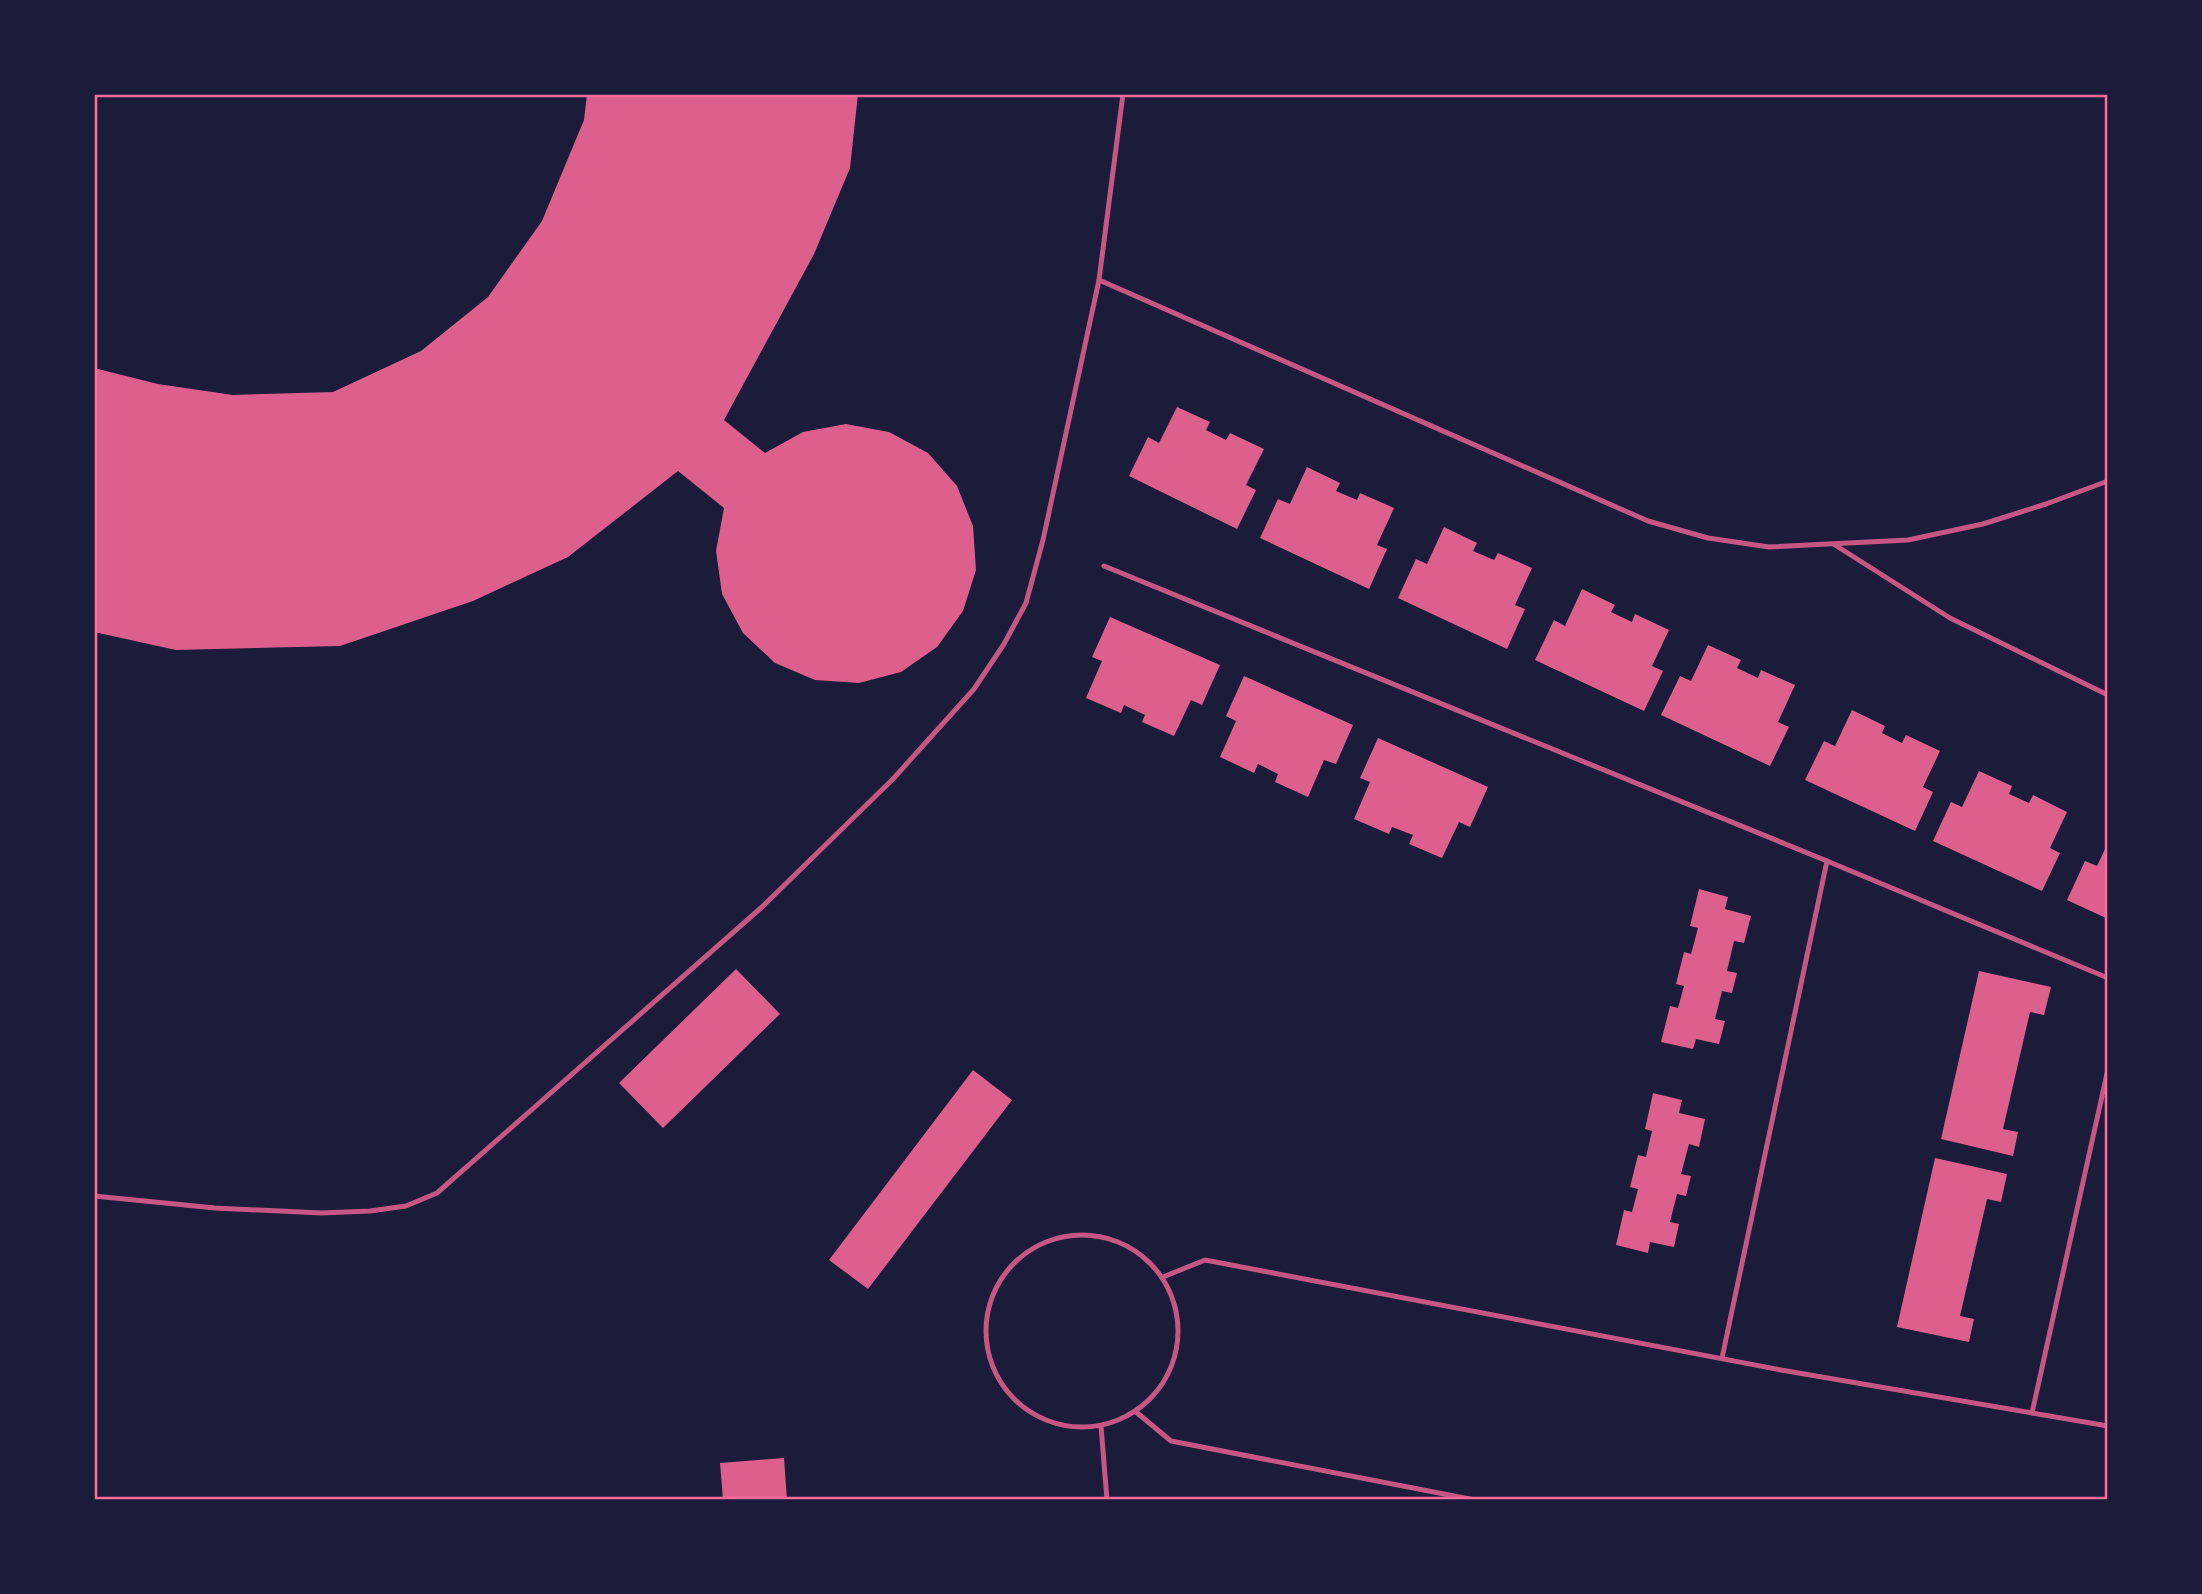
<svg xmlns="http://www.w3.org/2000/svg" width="2202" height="1594" font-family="'Noto Sans',sans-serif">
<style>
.building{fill:#dd5f8e}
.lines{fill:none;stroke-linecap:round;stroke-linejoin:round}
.service{stroke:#c65784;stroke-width:5}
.neatline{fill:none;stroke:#ff6b9d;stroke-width:2.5}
</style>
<rect width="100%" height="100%" fill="#1b1b3a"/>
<!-- building -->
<g class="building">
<polygon points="587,94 858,94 850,168 814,254 724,420 765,453 803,432 846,424 889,432 928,453 957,486 973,526 976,570 963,611 937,647 901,672 859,683 815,680 775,663 743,633 722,594 716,551 724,508 678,471 568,557 473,601 340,646 176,650 94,632 94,368 158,384 233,395 333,392 421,351 488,297 542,221 584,120"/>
<polygon points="1177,407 1210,422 1206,430 1226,440 1230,433 1264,449 1246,485 1256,490 1237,529 1129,476 1148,437 1159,443"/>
<polygon points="1307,467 1340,483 1336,491 1357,500 1360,493 1394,508 1377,545 1387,549 1369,589 1260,538 1278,499 1290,504"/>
<polygon points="1444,527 1477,543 1473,551 1494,560 1498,553 1532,568 1515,605 1525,609 1507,649 1398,598 1416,559 1427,564"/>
<polygon points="1582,589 1615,605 1611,612 1632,622 1635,614 1669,630 1652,666 1663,671 1644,711 1535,660 1554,620 1565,626"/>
<polygon points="1110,617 1220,665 1202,705 1191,700 1174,736 1142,722 1145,715 1124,705 1121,713 1086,698 1102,661 1092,657"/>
<polygon points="1708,645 1741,660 1737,668 1758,678 1761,670 1795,685 1778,722 1789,727 1770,766 1661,715 1680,676 1691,681"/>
<polygon points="1244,676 1353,725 1336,764 1324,760 1308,797 1275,782 1278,774 1258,764 1254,773 1220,757 1236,721 1226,716"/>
<polygon points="1852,710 1885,726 1882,733 1902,743 1906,735 1940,751 1923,787 1933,792 1915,831 1805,780 1824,741 1835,746"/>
<polygon points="1378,738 1488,787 1470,827 1459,822 1442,858 1409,844 1413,835 1392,827 1389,834 1354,819 1370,782 1360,778"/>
<polygon points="1979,771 2012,786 2009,794 2029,803 2033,795 2067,812 2050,848 2060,853 2042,891 1933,841 1951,802 1962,807"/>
<polygon points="2108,843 2108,919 2067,900 2085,861 2097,866"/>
<polygon points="1699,889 1728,897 1725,909 1751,916 1744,943 1734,941 1727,971 1737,973 1732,993 1722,991 1715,1019 1725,1021 1719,1044 1696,1039 1693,1049 1661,1042 1670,1006 1678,1008 1684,986 1676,984 1684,952 1691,954 1698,928 1690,926"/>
<polygon points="736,969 780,1014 663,1128 619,1083"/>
<polygon points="1979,971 2051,987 2044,1015 2030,1012 2003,1129 2018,1132 2013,1156 1941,1139"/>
<polygon points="973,1070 1012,1100 868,1289 829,1260"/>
<polygon points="1653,1093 1682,1100 1679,1113 1705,1119 1699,1147 1689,1144 1681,1174 1691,1176 1686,1196 1677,1194 1670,1222 1679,1224 1674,1247 1650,1242 1648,1253 1616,1245 1624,1210 1632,1212 1638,1189 1630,1187 1638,1155 1646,1157 1652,1131 1645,1129"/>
<polygon points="1935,1158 2007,1174 2001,1202 1987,1199 1960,1316 1974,1319 1969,1342 1897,1327"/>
<polygon points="784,1458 787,1500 723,1500 720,1463"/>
</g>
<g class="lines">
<!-- service -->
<g class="service">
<polyline points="1099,280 1648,521 1708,538 1769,547 1908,540 1983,524 2046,504 2108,481"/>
<polyline points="1835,545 1950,618 2108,695"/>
<polyline points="1104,566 1827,861 2108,978"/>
<polyline points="94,1196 215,1208 321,1213 370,1211 406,1206 437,1193 762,907 893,779 974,689 1004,644 1026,603 1043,540 1099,280 1123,94"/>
<circle cx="1082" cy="1331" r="96"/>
<polyline points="1163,1277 1205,1260 1781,1370 2108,1426"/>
<polyline points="1722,1358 1827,861"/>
<polyline points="1136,1412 1171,1441 1475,1500"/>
<polyline points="2032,1413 2108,1069"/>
<polyline points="1101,1426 1107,1500"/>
</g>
</g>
<!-- border -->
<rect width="2202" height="1594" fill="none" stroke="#1b1b3a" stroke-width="192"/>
<rect x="96" y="96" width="2010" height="1402" class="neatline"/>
</svg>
